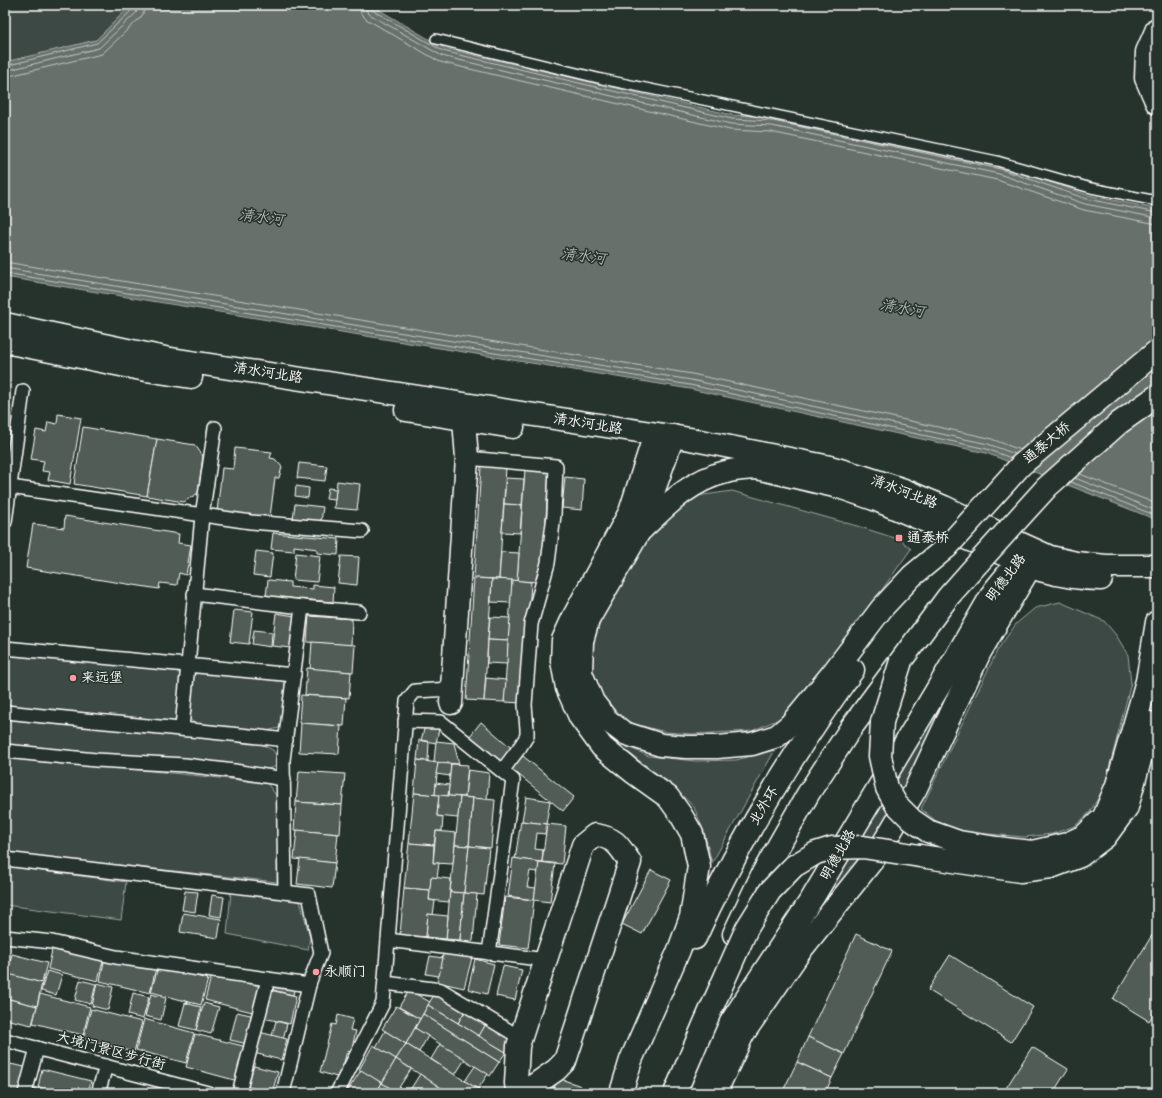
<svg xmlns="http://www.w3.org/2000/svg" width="1162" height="1098" font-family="Mynerve,'LXGW WenKai TC',sans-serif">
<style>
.green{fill:#3e4944;stroke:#9ea4a2}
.water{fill:#67706c;stroke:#a4a9a7}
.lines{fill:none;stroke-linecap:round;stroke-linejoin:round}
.shore{stroke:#c2c6c4;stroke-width:1}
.building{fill:#515c57;stroke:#fff}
.service-casing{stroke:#fff;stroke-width:12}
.pedestrian-casing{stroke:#fff;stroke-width:16}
.tertiary-casing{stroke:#fff;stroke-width:25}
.secondary-casing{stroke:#fff;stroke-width:25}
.primary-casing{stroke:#fff;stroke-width:25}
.trunk-casing{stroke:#fff;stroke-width:25}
.path{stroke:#fff;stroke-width:2.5;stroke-dasharray:1 3;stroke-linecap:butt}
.service{stroke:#26332d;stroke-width:9}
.pedestrian{stroke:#26332d;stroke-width:13}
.tertiary{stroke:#26332d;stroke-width:22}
.secondary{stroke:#26332d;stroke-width:22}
.primary{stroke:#26332d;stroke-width:22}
.trunk{stroke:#26332d;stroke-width:22}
.trunk-bridge-casing{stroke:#fff;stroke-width:25;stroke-linecap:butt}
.trunk-bridge{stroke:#26332d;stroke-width:22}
.poi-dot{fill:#ff9aa2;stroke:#26332d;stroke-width:1.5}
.labels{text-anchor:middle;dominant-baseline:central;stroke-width:3;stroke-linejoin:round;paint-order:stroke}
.street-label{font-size:14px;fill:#fff;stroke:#26332d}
.poi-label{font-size:14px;fill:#fff;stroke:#26332d;text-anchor:start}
.water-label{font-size:15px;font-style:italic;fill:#b3b8b6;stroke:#26332d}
</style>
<rect width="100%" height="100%" fill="#26332d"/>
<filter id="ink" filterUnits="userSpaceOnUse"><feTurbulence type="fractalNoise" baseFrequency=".025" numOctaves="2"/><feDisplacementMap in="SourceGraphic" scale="8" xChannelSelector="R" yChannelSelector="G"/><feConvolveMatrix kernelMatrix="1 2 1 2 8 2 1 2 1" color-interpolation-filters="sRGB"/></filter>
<g filter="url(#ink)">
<!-- green -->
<g class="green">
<polygon points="5,5 131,5 96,40 5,63"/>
<polygon points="732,491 857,526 901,540 911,549 879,594 805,693 781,718 752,731 692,734 666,732 630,723 610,708 595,687 591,665 594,642 604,610 648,533 668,512 697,496"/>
<polygon points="1060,602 1104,621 1116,635 1128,655 1131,683 1104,788 1090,812 1075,826 1052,834 1025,837 964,832 936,821 921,809 998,649 1016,624 1035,608"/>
<polygon points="5,654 176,671 181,675 178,717 173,723 5,707"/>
<polygon points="198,673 283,681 286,687 283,727 266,731 194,723 188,717 192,676"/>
<polygon points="958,673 961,674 884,828 797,940"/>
<polygon points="5,719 61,725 205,736 259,743 273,750 278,759 277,766 266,770 5,746"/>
<polygon points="611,740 649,756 695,761 736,760 775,750 712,863 704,832 694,807 667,781"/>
<polygon points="5,758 162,772 267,783 278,798 277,882 5,853"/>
<polygon points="5,866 126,882 121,920 5,905"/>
<polygon points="231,892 300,901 310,937 308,950 227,934"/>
</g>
<!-- water -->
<polygon class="water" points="131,5 371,5 444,48 733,115 773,117 1001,165 1088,195 1157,209 1157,520 986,453 690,389 5,277 5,62 96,40"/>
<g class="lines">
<!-- shore -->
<g class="shore">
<polyline points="359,5 361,14 366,19 440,62 730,130 771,132 997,180 1084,210 1157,224"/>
<polyline points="365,5 366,10 369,14 442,56 731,124 772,126 999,174 1085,204 1157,218"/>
<polyline points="370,5 372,10 443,51 732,119 773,121 1000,169 1087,199 1157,213"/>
<polyline points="5,66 97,43 133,9 134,5"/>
<polyline points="5,71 99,48 136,13 139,5"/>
<polyline points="5,77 102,54 141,17 144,12 145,5"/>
<polyline points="5,262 692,374 989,438 1020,450"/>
<polyline points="5,268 691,380 988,444 1015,454"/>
<polyline points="5,273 690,385 987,449 1011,458"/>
<polyline points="1080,474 1157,504"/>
<polyline points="1075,478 1157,511"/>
<polyline points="1071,482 1157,516"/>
</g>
</g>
<!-- building -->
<g class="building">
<polygon points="58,414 81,418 70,484 48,480 50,472 42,471 44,461 31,459 36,430 46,432 48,422 57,424"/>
<polygon points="83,427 157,439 147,496 74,484"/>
<polygon points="157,439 195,445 203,456 198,493 184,502 147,496"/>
<polygon points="235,448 272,452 270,458 275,459 282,467 279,478 275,478 270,517 217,512 222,468 233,469"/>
<polygon points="299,463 327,466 325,481 297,478"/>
<polygon points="481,466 506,467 499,579 474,578"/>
<polygon points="525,469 549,470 542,582 517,581"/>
<polygon points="565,477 584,479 582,510 562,508"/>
<polygon points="506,478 524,479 522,505 504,504"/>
<polygon points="337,481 360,484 357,510 334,508"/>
<polygon points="296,486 309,488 308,498 295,496"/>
<polygon points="328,488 336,489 335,500 326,499"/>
<polygon points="295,504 323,507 321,522 293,519"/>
<polygon points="504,504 522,505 520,533 502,532"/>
<polygon points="65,516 179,534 178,543 191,545 186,575 179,573 177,585 160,583 159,589 26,568 33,524 64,528"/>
<polygon points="273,533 339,539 338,555 317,553 317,549 294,546 294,551 271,549"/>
<polygon points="256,551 273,553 270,577 253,575"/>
<polygon points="501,552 519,553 517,581 499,579"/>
<polygon points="296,553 320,556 317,582 293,580"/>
<polygon points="341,556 359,557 357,585 338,583"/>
<polygon points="474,578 492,579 484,701 466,700"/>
<polygon points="492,579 512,580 511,603 491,602"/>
<polygon points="268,580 290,582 290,587 313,589 313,585 334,587 333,602 266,596"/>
<polygon points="512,580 531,582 523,703 504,702"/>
<polygon points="234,610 253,612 249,644 230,642"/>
<polygon points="276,613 295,616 291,648 272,646"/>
<polygon points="309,616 352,619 351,645 307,642"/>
<polygon points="490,617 510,618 508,641 488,640"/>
<polygon points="254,630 272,632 271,647 252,644"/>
<polygon points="488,640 508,641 507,664 487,663"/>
<polygon points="312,642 355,645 353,672 310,669"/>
<polygon points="307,668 351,672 349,698 305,695"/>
<polygon points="486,678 506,680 504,702 484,701"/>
<polygon points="301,695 346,698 344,726 299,723"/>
<polygon points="481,722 515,751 504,765 470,736"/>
<polygon points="301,723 341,726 339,754 299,752"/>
<polygon points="425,726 439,729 436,743 421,740"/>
<polygon points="419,740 429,742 428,761 417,760"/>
<polygon points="436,741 454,743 459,764 434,762"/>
<polygon points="519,753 574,797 563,811 508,766"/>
<polygon points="417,760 438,763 435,795 414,793"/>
<polygon points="438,763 451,764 450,776 436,774"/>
<polygon points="451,764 468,765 465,797 448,796"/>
<polygon points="468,770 489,773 487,800 465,797"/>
<polygon points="299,771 345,774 342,805 296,802"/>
<polygon points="436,783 449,785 448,796 435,795"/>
<polygon points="414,793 439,795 437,816 443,817 442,831 436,831 434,845 409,843"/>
<polygon points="439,795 460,797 458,818 437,816"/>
<polygon points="460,797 473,798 469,846 455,845"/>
<polygon points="526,797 550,801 546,824 522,821"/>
<polygon points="473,798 495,800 491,848 469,846"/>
<polygon points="296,802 342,805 340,834 294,830"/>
<polygon points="521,821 547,824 545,834 537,833 535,849 543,850 542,862 515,859"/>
<polygon points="547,824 566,826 562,864 542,862"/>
<polygon points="297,830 338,834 335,863 294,859"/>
<polygon points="436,831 456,833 453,864 433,863"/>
<polygon points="409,843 434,845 433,863 439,863 437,878 431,877 430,890 404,888"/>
<polygon points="455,845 469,846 464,893 450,892"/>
<polygon points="469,846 489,848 484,895 464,893"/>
<polygon points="513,858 539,862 538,872 530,871 527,887 536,888 534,900 508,896"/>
<polygon points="300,859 335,863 332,888 297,884"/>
<polygon points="539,862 555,864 550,902 534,900"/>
<polygon points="651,870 671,880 642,934 622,924"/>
<polygon points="431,877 451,879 449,902 429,900"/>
<polygon points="404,888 430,890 429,900 435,901 433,915 428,914 426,937 400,935"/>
<polygon points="185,891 198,892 195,912 182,910"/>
<polygon points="450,892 464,893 460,940 446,939"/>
<polygon points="464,893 477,894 473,941 460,940"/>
<polygon points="212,895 224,897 221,917 209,915"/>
<polygon points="505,897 534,900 528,948 499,945"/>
<polygon points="183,913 221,919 218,938 180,932"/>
<polygon points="428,914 448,916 446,939 426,937"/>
<polygon points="1157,927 1157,1008 1149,1021 1113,999"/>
<polygon points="856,934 892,951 844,1054 808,1037"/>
<polygon points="53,945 104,957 98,981 48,969"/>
<polygon points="444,951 472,958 464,988 437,982"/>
<polygon points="12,954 47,963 42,983 7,974"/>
<polygon points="950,955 1033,1007 1011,1042 928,990"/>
<polygon points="430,956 443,958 439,976 426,974"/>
<polygon points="105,957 156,968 150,993 100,981"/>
<polygon points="475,959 494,964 487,994 468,989"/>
<polygon points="503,966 522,970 515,1000 496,996"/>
<polygon points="158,967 208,979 201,1005 151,992"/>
<polygon points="47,971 62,975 56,995 41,991"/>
<polygon points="5,973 42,983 37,1006 5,998"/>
<polygon points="212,973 263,986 256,1013 205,1000"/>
<polygon points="80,980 96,984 91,1004 75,1000"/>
<polygon points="275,982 295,986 293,995 273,990"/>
<polygon points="97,983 113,987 108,1010 92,1006"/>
<polygon points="270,990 296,996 290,1024 264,1018"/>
<polygon points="409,990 430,1002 420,1019 399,1007"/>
<polygon points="133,993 149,997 143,1019 128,1015"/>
<polygon points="435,993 465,1011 458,1023 428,1005"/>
<polygon points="40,994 90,1007 83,1035 33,1023"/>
<polygon points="151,994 166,998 161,1020 145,1016"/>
<polygon points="5,998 37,1006 32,1025 5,1019"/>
<polygon points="185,1003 201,1007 196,1030 179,1026"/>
<polygon points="204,1003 219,1007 211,1034 196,1030"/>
<polygon points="428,1005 506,1052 499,1062 423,1014"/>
<polygon points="396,1006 420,1019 406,1044 382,1029"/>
<polygon points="91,1009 142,1022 134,1052 83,1039"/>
<polygon points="466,1010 487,1023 479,1036 458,1023"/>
<polygon points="237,1012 255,1016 248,1044 230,1040"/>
<polygon points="423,1014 499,1062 490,1076 415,1028"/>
<polygon points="338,1015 353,1019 350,1030 356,1031 351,1052 347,1051 340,1078 320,1072 332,1024 336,1025"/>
<polygon points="144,1019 194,1033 186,1063 136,1050"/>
<polygon points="276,1021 287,1024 283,1039 272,1036"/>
<polygon points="486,1024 513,1041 506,1052 479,1036"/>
<polygon points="415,1028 428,1036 419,1052 406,1044"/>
<polygon points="385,1031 406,1044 396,1059 376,1047"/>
<polygon points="259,1032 287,1039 281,1060 254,1053"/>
<polygon points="195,1034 247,1047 238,1081 186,1067"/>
<polygon points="808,1037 844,1054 832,1078 797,1062"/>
<polygon points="406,1044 481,1091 480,1093 449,1093 396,1059"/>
<polygon points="440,1044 465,1059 455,1075 431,1059"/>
<polygon points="373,1045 396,1059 382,1083 359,1070"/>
<polygon points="1032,1047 1068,1069 1053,1093 1003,1093"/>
<polygon points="396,1059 411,1069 396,1092 382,1083"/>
<polygon points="797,1062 832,1078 825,1093 782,1093"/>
<polygon points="5,1063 25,1067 19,1093 5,1093"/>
<polygon points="250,1065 278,1072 272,1093 245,1086"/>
<polygon points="475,1066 488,1074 478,1089 465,1081"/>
<polygon points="42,1069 91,1081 88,1093 63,1093 38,1087"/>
<polygon points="361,1070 382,1083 376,1093 354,1093 348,1090"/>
<polygon points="420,1074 447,1092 446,1093 408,1093"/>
<polygon points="558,1078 581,1086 578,1093 552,1093"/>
<polygon points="382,1083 396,1092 399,1093 376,1093"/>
<polygon points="35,1089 52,1093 34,1093"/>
</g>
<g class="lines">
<!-- service casing -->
<g class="service-casing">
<polyline id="service" points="436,39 602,79 997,161 1091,188 1157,201"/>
</g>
<!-- pedestrian casing -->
<g class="pedestrian-casing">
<g id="pedestrian">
<polyline points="467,458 556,466 554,515 548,563 531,624 525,705 527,729 527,736 520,747 502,771"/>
<polyline points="10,487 251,522 362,531"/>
<polyline points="5,522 23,391"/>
<polyline points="194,594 302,607"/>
<polyline points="5,648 294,675"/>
<path d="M 5,712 C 99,722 192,729 286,740"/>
<polyline points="405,721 441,722 513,780 489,953"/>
<polyline points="182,728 202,516 215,428"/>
<polyline points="5,751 96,760 185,765 234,771 284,779"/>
<polyline points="5,859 309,895 321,953 310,981 283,1093"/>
<polyline points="285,892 283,760 302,607 359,612"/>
<polyline points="5,937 52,942 116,957 309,985"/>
<polyline points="388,940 546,960"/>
<polyline points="385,983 441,990 521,1038"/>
<polyline points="5,1040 208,1093"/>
<polyline points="25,1093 37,1048"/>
<polyline points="98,1093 106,1066"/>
<polyline points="239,1093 268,979"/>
<polyline points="337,1093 383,1003 407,701 415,691 452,689"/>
</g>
</g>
<!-- tertiary casing -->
<g class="tertiary-casing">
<g id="tertiary">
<polyline points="451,703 467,458 464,420"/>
<path d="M 517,1093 L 516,1083 L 518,1046 L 583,845 L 595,835 C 616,838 619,846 630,862 L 565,1061 L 556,1070 L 523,1093"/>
</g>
</g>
<!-- secondary casing -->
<g class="secondary-casing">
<g id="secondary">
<polyline points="1157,29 1147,52 1146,78 1157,103"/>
<polyline points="698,1093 727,1028 813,897 944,678 994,591 1029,548"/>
<polyline points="715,1093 743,1034 801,950 875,857 892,829 915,790 980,652 1030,567 1029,557"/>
</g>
</g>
<!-- primary casing -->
<g class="primary-casing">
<g id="primary">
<polyline points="5,324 165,358 690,439 830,467 861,476 904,490 944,507 1019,543 1050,557 1076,563 1106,566 1157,566"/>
<polyline points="5,342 146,370 191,377"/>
<polyline points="406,410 513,427"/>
<path d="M 748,466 L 839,487 L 874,499 L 1040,570 C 1061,576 1080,579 1101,579"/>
</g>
</g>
<!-- trunk casing -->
<g class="trunk-casing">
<g id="trunk">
<polyline points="673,436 639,532 588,620 582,641 581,673 593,702 607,720 624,733 661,745 686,747 717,747 752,744 777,736 790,725 832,674 882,608 912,576 947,547"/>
<path d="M 642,529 C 667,505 691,480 726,472 C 736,469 747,469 757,468"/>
<polyline points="928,831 959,842 997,848 1032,852 1067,844 1084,836 1104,817 1117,785 1147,681 1157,622"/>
<polyline points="920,856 1020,871 1051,867 1080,856 1105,837 1127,807 1150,723"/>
<polyline points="734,934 763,873 808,794 851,728 948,597 979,562"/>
<path d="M 695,938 C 738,843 792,754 853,670"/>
<polyline points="621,1093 631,1060 679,950 691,917 699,866 692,834 681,815 668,797 633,772 602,747 580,717 567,688 562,661 563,640 574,616 630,512 655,434"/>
</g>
</g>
<!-- path -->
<polyline class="path" points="1155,5 1157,6"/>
<!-- service -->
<use href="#service" class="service"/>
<!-- pedestrian -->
<use href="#pedestrian" class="pedestrian"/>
<!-- tertiary -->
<use href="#tertiary" class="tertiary"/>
<!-- secondary -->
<use href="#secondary" class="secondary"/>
<!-- primary -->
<use href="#primary" class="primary"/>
<!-- trunk -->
<use href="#trunk" class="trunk"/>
<!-- trunk-bridge casing -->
<g class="trunk-bridge-casing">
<g id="trunk-bridge">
<polyline points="947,547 1021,465 1157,351"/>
<polyline points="979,562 1047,487 1119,423 1157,396"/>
<polyline points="901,661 882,722 880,756 887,788 896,804 912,820 928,831"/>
<polyline points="675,1093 704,1025 747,928 770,891 794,866 816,853 832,848 863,847 920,856"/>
</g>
</g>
<!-- trunk-bridge -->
<use href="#trunk-bridge" class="trunk-bridge"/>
</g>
</g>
<!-- markers -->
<g class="poi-dot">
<rect x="895" y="534" width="8" height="8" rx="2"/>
<circle cx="73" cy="678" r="4"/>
<circle cx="316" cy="972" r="4"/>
</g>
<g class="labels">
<!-- street labels -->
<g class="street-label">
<text transform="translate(268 373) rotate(9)">清水河北路</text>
<text transform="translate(588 424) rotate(9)">清水河北路</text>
<text transform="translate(1047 443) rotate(-40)">通泰大桥</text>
<text transform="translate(904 492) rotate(21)">清水河北路</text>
<text transform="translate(1006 578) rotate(-53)">明德北路</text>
<text transform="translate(764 806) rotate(-59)">北外环</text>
<text transform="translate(838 855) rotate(-60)">明德北路</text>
<text transform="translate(111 1051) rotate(15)">大境门景区步行街</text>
</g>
<!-- poi labels -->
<g class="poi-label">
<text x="907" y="538">通泰桥</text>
<text x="81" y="678">来远堡</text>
<text x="324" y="972">永顺门</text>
</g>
<!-- water labels -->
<g class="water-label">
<text transform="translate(261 218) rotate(7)">清水河</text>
<text transform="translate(583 257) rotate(7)">清水河</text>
<text transform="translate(902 309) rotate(10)">清水河</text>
</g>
</g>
<!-- margin -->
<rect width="1162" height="1098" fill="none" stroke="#26332d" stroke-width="20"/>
<rect x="10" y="10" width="1142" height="1078" fill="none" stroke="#fff" stroke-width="1.5" filter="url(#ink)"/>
</svg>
